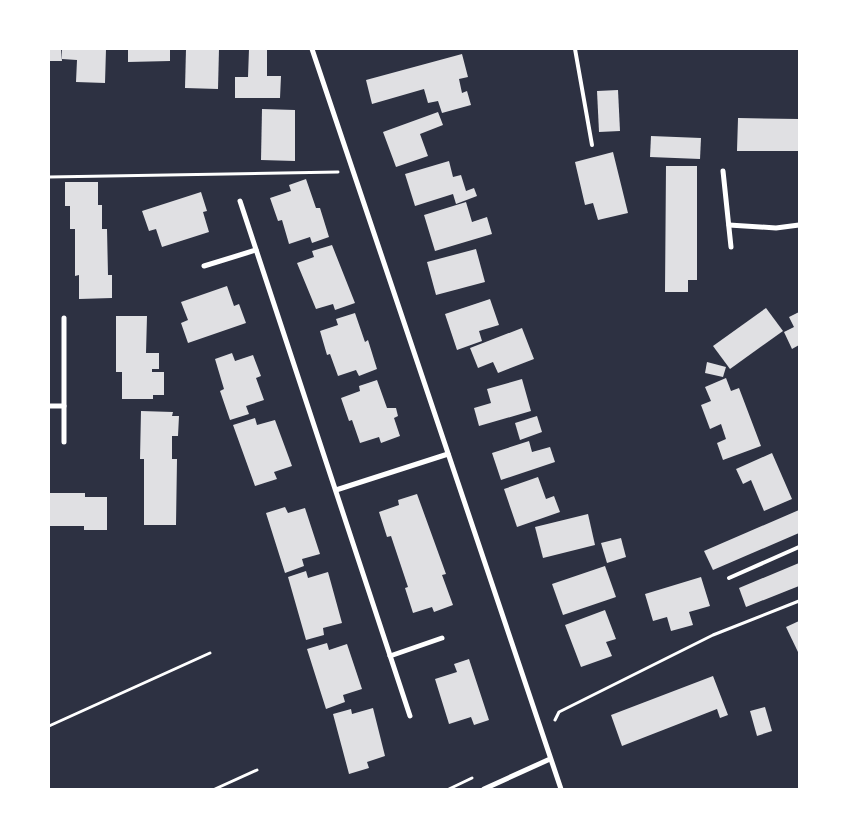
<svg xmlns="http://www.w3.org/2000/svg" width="848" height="838" font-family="Mulish,sans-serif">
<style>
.building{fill:#e0e0e3}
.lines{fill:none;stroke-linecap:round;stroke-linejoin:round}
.path{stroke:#fff;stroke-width:3}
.service{stroke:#fff;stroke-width:4}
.minor{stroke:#fff;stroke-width:5}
</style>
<rect width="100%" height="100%" fill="#2d3142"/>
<!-- building -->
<g class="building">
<polygon points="49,49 61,49 62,61 49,61"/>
<polygon points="62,49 106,49 105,83 76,82 77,60 62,59"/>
<polygon points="128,49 170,49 170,61 128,62"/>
<polygon points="186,49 219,49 218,89 185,88"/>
<polygon points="249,49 267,49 267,76 281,76 280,98 235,98 235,77 248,77"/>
<polygon points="462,54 468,77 459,79 462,93 467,91 471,105 442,113 438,101 428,103 424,89 372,104 366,80"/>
<polygon points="618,90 620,131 599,132 597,91"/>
<polygon points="262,109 295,110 295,161 261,160"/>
<polygon points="438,112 443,125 420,134 428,156 396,167 383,132"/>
<polygon points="738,118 799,119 799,151 737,151"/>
<polygon points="651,136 701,138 700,159 650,157"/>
<polygon points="613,152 628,213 598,220 593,203 585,205 575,162"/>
<polygon points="449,161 453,177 461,175 466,191 474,188 477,196 456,204 453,194 415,206 405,174"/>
<polygon points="666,166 697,166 697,280 688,280 688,292 665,292"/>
<polygon points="306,179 316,208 320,208 329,237 312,243 310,237 289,244 282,220 278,221 270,198 291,191 289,185"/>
<polygon points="65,182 98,182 98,205 102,205 102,229 107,229 108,275 112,275 112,298 79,299 79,275 75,276 75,229 70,229 70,206 65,206"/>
<polygon points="201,192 207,211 203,212 209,232 162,247 156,229 149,231 142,211"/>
<polygon points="466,202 472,222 487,217 492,234 435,251 424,215"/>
<polygon points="332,245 355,303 335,310 333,304 316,309 297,263 314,257 312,251"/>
<polygon points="476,249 485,282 436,295 427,262"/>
<polygon points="227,286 234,306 239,304 246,323 188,343 181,323 188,320 181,302"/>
<polygon points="490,299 499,325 479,331 482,341 457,350 445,314"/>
<polygon points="766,308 783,331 730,369 713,346"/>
<polygon points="799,312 799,345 792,349 784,332 794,327 789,317"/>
<polygon points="355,313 365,342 368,340 377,369 359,376 356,370 338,376 330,354 327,355 320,331 338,325 336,319"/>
<polygon points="116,316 147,316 146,353 159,353 159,369 152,369 152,372 164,372 164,395 153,395 153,399 122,399 122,372 116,372"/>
<polygon points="522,328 534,359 498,373 493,362 478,368 470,348"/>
<polygon points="232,353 235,361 253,355 261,376 256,378 264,400 246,406 249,414 230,420 220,391 224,389 215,359"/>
<polygon points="707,362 726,367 723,377 705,373"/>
<polygon points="726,378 731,391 739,388 761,446 723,460 717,443 726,439 721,424 710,429 701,405 711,401 705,387"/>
<polygon points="522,379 531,411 479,426 474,408 491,403 487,389"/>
<polygon points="377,380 387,408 396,408 398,416 394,418 400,436 381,443 379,437 360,443 352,420 349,421 341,398 360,391 359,386"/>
<polygon points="141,411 173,412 172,416 179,416 178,436 172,436 172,459 177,459 176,525 144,525 144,459 140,459"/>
<polygon points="537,416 542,432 520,440 515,423"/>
<polygon points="255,418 257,425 275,420 292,466 274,472 277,479 255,486 233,425"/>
<polygon points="529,441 532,452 550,447 555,462 501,480 492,453"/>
<polygon points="772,453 792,499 764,511 751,480 743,484 736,469"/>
<polygon points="538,477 546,499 554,496 560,512 517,527 504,489"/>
<polygon points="49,493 85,493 85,497 107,497 107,530 84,530 84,526 49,526"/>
<polygon points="417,494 446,574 442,575 453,605 434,612 432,607 413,613 405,588 408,587 391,536 387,537 379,512 399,505 398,500"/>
<polygon points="285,507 288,513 305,508 320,554 302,559 304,566 285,573 266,513"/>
<polygon points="799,510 799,533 713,570 704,551"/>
<polygon points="588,514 595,545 543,558 535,527"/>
<polygon points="621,538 626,557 607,563 601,543"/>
<polygon points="799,563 799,586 746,607 739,588"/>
<polygon points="605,566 616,597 563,615 552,584"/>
<polygon points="306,571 308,578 328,572 342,623 323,628 324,635 306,640 288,577"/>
<polygon points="701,577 710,606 689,612 693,625 671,631 667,617 653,621 645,594"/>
<polygon points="605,610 616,639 606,642 612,656 581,667 565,625"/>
<polygon points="799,621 799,651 798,652 786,627"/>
<polygon points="327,643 329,650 347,644 362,689 343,695 345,702 326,709 307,649"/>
<polygon points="469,659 489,720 474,725 471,717 449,724 435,679 457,672 454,664"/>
<polygon points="713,676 728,715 720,718 717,709 622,746 611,715"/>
<polygon points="765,707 772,731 757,736 750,711"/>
<polygon points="373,708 385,756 367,762 369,768 349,774 333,714 351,709 352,714"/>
</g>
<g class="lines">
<!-- path -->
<g class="path">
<polyline points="49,177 338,172"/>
<polyline points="555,720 559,712 713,635 799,601"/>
<polyline points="49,726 210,653"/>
<polyline points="215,789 257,770"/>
<polyline points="449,789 472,778"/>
</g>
<!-- service -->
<g class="service">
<polyline points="575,49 592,145"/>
<polyline points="729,578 799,547"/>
</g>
<!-- minor -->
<g class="minor">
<polyline points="312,49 561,789"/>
<polyline points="723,171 731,247"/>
<polyline points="240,201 410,716"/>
<polyline points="729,225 776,228 799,225"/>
<polyline points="204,266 256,250"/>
<polyline points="64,318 64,442"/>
<polyline points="49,406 64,406"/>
<polyline points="336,490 448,454"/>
<polyline points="390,656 442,638"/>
<polyline points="484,789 550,759"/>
</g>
</g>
<!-- border -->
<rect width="848" height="838" fill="none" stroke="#ffffff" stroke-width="100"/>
</svg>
